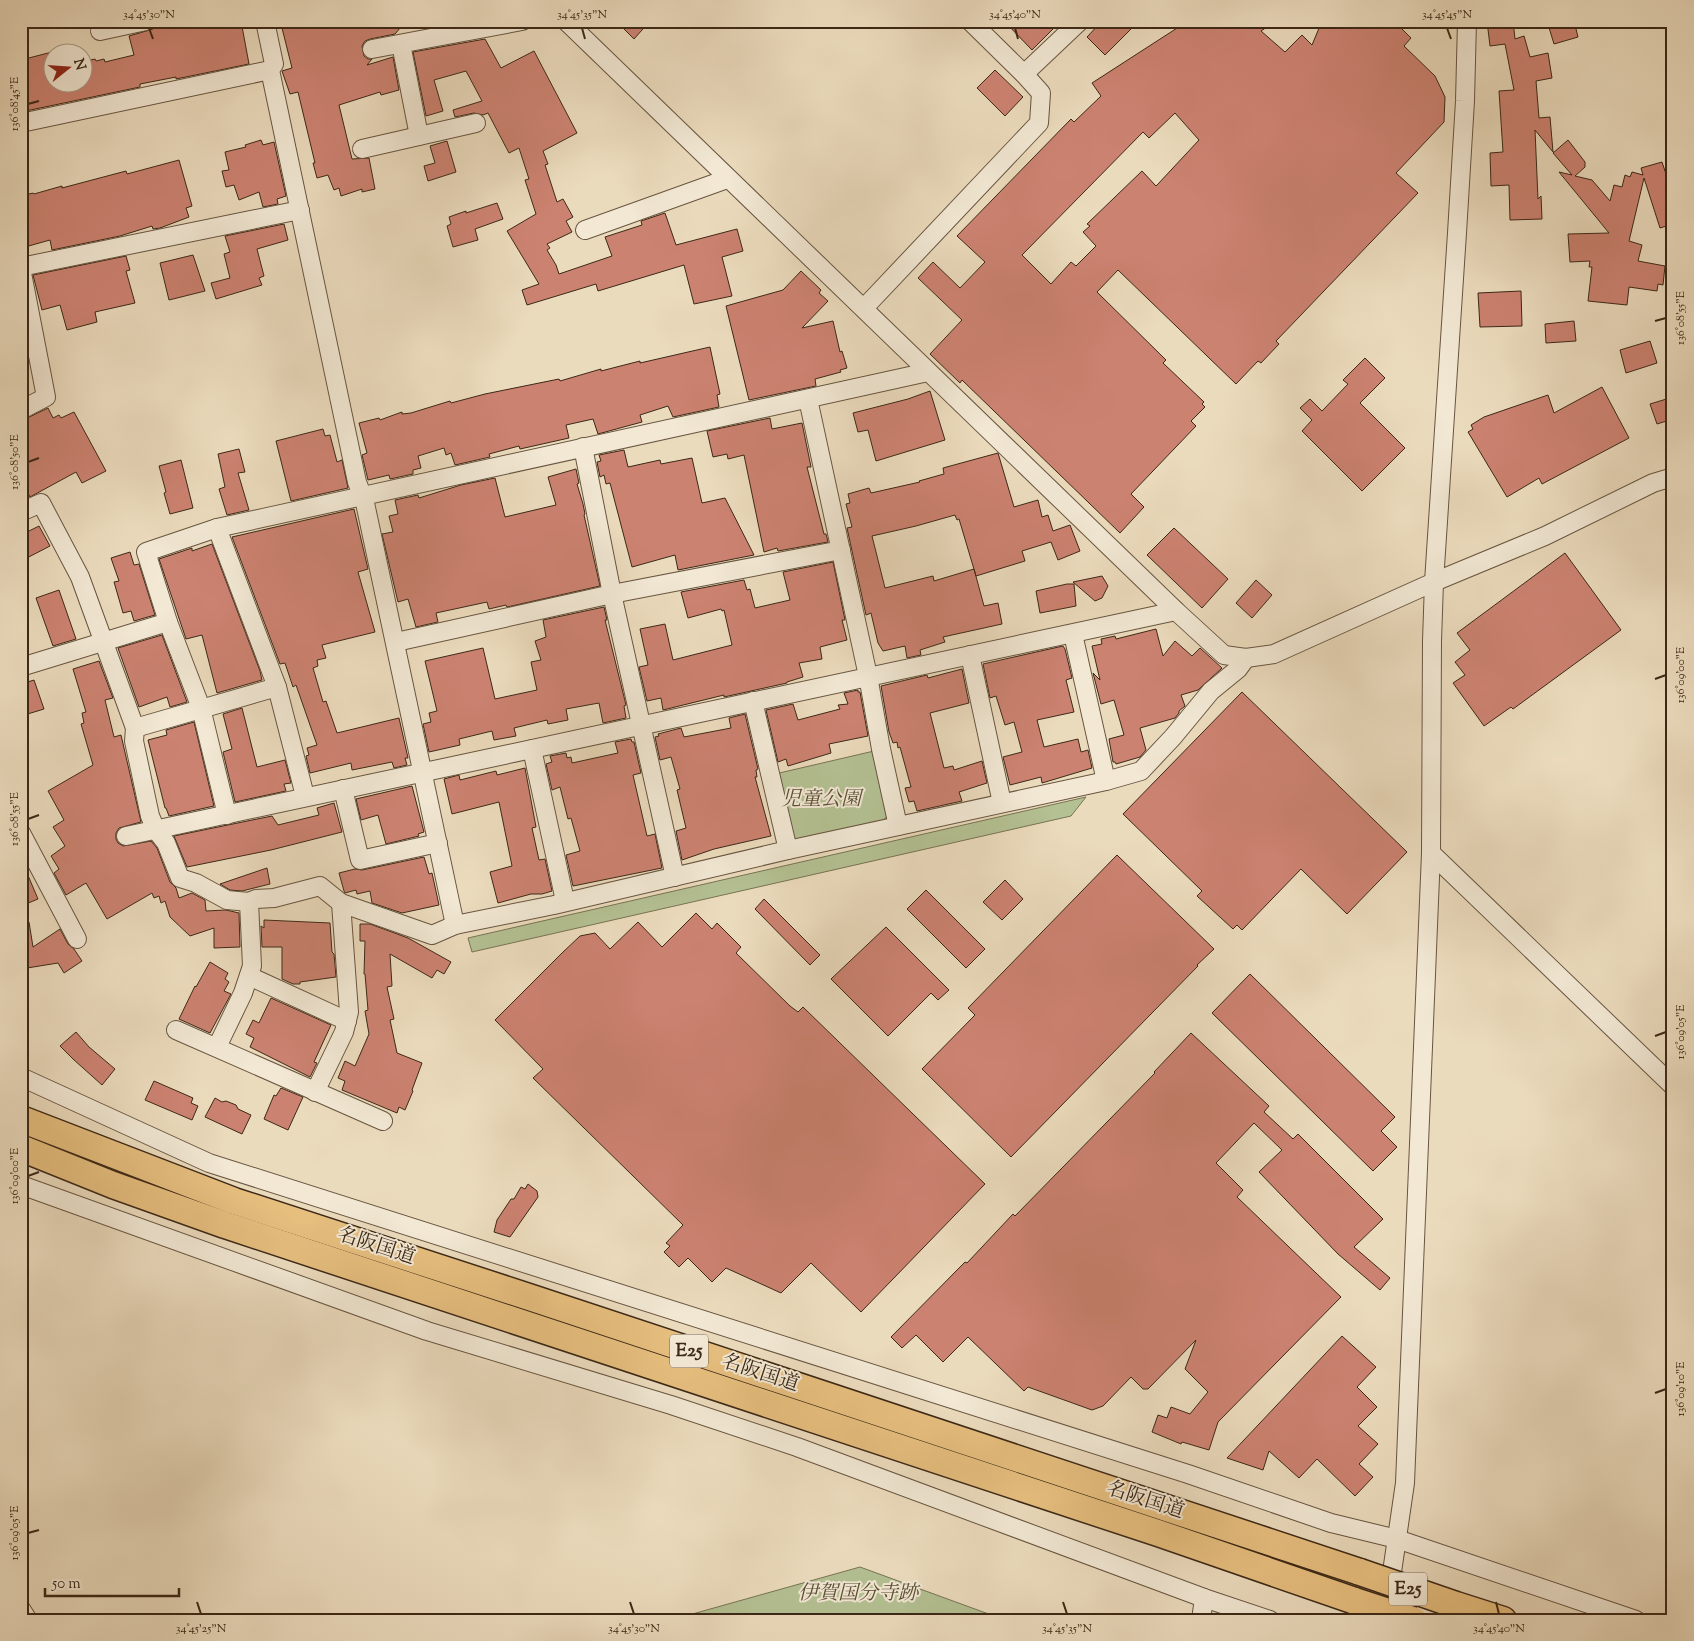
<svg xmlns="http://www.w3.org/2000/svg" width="1694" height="1641" font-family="'Sorts Mill Goudy','Noto Serif JP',serif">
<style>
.green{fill:#b4c193;stroke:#787454}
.building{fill:#cc8271;stroke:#3c2816;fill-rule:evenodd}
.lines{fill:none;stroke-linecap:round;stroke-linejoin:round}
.minor-casing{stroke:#685540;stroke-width:20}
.highway-casing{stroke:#3c2816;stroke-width:29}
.minor{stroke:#f2e8d4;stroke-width:18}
.highway{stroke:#e6be7e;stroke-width:26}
.highway-bridge-casing{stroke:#3c2816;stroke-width:29;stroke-linecap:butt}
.highway-bridge{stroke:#e6be7e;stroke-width:26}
.ticks{fill:none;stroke:#3c2816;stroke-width:2}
.labels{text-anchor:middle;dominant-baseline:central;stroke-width:4;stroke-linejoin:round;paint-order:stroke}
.shield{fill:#f2e8d4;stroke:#73624f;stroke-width:1}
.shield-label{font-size:19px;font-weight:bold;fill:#3c2816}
.park-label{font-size:20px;font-style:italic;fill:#5a4e35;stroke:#f2e8d4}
.street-label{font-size:20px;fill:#3c2816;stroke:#f2e8d4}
.neatline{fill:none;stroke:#3c2816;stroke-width:2}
.ticks-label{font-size:12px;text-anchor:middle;fill:#3c2816}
</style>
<rect width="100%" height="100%" fill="#ebdbbd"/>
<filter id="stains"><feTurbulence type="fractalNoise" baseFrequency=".004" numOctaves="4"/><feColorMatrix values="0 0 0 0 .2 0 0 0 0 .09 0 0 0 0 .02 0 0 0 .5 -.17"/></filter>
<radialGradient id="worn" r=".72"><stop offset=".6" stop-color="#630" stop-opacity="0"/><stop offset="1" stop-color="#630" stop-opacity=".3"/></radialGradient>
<!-- green -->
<g class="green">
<polygon points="874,751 888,815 882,822 799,842 791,838 775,774"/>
<polygon points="1086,797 1071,816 472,952 468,938"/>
<polygon points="860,1567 1005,1620 671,1620"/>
</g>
<!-- building -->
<g class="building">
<polygon points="156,21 241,21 249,64 176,79 176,77 140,84 140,87 21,112 21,60 52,52 52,82 82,82 82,62 95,59 96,61 104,59 105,62 134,55 129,36 153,29"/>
<polygon points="295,21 406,21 395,34 370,39 365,41 362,46 364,56 368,59 372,59 367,65 393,57 399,90 381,95 380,92 339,105 352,159 369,158 375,189 362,192 362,189 341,196 339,188 334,190 328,175 317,178 313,163 315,163 298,92 290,94 282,71 292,68 281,24"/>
<polygon points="427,21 463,21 428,28"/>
<polygon points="616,21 650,21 634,39"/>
<polygon points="1004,21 1061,21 1032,50"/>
<polygon points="1102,21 1139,21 1105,55 1087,37"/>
<path d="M 1188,21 L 1276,21 L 1261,31 L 1285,52 L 1302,35 L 1312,45 L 1322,21 L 1394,21 L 1411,38 L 1404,46 L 1435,76 L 1445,97 L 1444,122 L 1396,173 L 1418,193 L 1276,341 L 1279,344 L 1261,363 L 1258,361 L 1236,384 L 1118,270 L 1097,292 L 1166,360 L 1163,363 L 1204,402 L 1202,404 L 1205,407 L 1191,421 L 1196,426 L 1131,494 L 1144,507 L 1120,533 L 962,380 L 960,383 L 930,354 L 962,320 L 918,278 L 933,262 L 960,288 L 985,262 L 957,236 L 1071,119 L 1074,122 L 1101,96 L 1092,83 ZM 1175,113 L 1199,140 L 1158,184 L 1156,186 L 1142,171 L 1087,224 L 1090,226 L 1083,232 L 1096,246 L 1076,266 L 1071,262 L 1051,284 L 1022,255 L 1143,132 L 1149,138 Z"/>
<polygon points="1487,21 1513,21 1515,39 1524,36 1530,57 1548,53 1552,78 1536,81 1539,118 1550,117 1553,152 1535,130 1538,199 1541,196 1542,219 1510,220 1509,185 1491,186 1490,153 1503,152 1499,91 1514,90 1505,44 1490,46"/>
<polygon points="1547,21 1574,21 1578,37 1554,44"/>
<polygon points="485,39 501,68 534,51 577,133 543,151 548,164 545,165 557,202 563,199 573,217 566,221 572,232 547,244 550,248 547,250 556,265 559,274 612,256 605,237 642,225 641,221 665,213 676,245 737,229 743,251 722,257 732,296 694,304 684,265 598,291 596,284 527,305 522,290 539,284 507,231 536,214 525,180 529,179 519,148 509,153 488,113 483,115 474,113 455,117 453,110 482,101 466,71 434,80 443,111 426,116 413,52"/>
<polygon points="995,70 1023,97 1005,116 977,88"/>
<polygon points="261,140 263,145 274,142 286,196 277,199 278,204 263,207 259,192 239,200 234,185 226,187 222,171 229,170 225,152 246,147 245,145"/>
<polygon points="1568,140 1585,162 1585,167 1575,176 1592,180 1610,201 1614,185 1622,187 1625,175 1630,177 1632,172 1643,175 1641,168 1662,162 1673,195 1673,224 1660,228 1644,178 1629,241 1642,245 1638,261 1665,266 1663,285 1658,284 1657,291 1629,287 1627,305 1588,301 1592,267 1589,267 1590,261 1570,262 1568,234 1609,233 1559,172 1572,175 1553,153"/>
<polygon points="447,141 456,172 428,181 424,166 435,163 430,146"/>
<polygon points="179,160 192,206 186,208 189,217 160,228 153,229 152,226 120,236 52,250 50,240 25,247 21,233 21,196 33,193 34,194 62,186 62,188 126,171 127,174"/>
<polygon points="497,203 503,219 475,229 478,240 453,247 447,226 451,224 449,217 466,211 466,213"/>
<polygon points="284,224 288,240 257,249 264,276 259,278 262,285 216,299 211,283 230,278 224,254 230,252 225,236"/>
<polygon points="193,255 205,291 169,300 160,263"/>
<polygon points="126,256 130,270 126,271 135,303 95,312 97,322 67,330 60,305 42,310 33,275"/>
<polygon points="801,271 821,290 819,293 828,301 802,328 833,321 840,352 842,351 847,368 840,370 841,372 815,379 816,386 749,400 726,306 783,290"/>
<polygon points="1521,291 1522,326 1480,327 1478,293"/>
<polygon points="1574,321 1576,341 1546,343 1545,324"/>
<polygon points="1650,341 1657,363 1626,373 1620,350"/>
<polygon points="710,347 720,394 717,395 719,407 673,417 668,406 640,415 642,422 598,434 593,419 566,425 569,438 520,449 519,446 489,454 490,457 455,465 451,453 446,455 444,448 418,456 421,468 413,470 413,474 390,479 389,475 368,480 362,455 367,453 359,423 379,418 380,420 402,412 402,414 411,413 450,401 451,403 485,394 559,379 560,381 601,369 601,371 640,361 640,363"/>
<polygon points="1365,358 1385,378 1360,403 1405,448 1362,491 1302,431 1312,420 1300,408 1310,399 1322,411 1348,384 1343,380"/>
<polygon points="1602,387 1629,438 1542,484 1539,478 1507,497 1468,432 1473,429 1471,425 1484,417 1548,395 1554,413"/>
<polygon points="930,391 945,440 876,461 868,430 858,432 853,413 908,399"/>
<polygon points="1673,397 1673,419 1657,424 1650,404"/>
<polygon points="48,408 53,418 59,415 61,418 74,412 106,471 82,483 76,472 30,497 28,493 21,496 21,421"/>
<polygon points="770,418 772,429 802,423 811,467 807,467 824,534 826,534 828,542 778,551 777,548 764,552 744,455 728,459 727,454 713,457 707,431"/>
<polygon points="323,429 325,436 330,435 337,462 342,460 348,488 291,501 276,441"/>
<polygon points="239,449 245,472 238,473 249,510 227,515 219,489 225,487 218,454"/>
<polygon points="624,450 628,467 660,460 661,464 692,458 702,503 725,498 754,555 678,570 675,555 632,567 610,483 606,484 604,475 600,477 597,462 601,461 599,455"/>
<polygon points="998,453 1014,507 1038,500 1042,517 1048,515 1053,531 1070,525 1080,551 1058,560 1051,542 1022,551 1025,561 976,576 959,519 957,520 955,515 916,526 872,536 885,588 933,576 934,581 974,569 984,606 998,603 1002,624 943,637 945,642 920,650 921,655 907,658 905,646 883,651 878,643 871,613 866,615 847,528 852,527 846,504 850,503 848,494 869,488 871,493 920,482 919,481 944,474 943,468"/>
<polygon points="181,460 193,508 170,514 164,493 166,492 159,466"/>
<polygon points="576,469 579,483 577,484 583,504 585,514 584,515 600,586 507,607 506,605 489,609 487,602 436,613 438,622 416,627 408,599 398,602 382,534 393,532 389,516 398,514 395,500 418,495 419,498 461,485 495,478 505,517 556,505 548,477"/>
<polygon points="354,509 368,569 358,572 375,632 322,645 326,658 317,660 318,666 313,668 323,702 326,701 337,733 399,718 408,758 405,758 407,765 394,768 392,762 352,770 351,763 310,773 306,756 309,755 307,748 317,745 296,685 293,687 285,663 280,664 232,537"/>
<polygon points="39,526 50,546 21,561 21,535"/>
<polygon points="1174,528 1228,579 1202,608 1147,555"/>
<polygon points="212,544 260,671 262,680 217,693 202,635 186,639 159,559 192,548 192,551"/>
<polygon points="130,552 134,565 139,564 155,615 134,621 131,611 123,613 114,582 119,581 111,558"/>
<polygon points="1565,553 1621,630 1513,709 1511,707 1484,726 1453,683 1465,675 1455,662 1470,650 1457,633"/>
<polygon points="833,562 845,620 842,620 847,640 820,647 822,659 799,663 803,677 787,682 787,683 724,697 724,695 663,710 661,698 647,701 639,667 648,665 640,629 665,624 673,660 732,645 724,610 722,611 721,609 688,618 681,592 744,580 747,590 750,589 755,608 790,600 783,572"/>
<polygon points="1102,576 1108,586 1102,598 1095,601 1073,582"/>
<polygon points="1256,580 1272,595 1252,618 1236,603"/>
<polygon points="1067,584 1074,584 1076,606 1040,613 1036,591"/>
<polygon points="59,590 76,639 53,646 36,598"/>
<polygon points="604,607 607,620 605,620 626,705 624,706 626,718 603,723 599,703 566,709 568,720 548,724 547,720 514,728 516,736 494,740 492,731 459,739 460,745 429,752 423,724 431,722 429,713 437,711 425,661 483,648 495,699 537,690 531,662 541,660 535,641 546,637 543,620"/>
<polygon points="1156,629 1163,656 1175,641 1192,656 1200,648 1222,668 1198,690 1181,695 1185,706 1179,711 1179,713 1175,718 1140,728 1146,750 1140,757 1116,764 1115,762 1113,762 1109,739 1124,735 1114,700 1101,704 1093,673 1100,680 1092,646 1102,644 1101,639 1115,636 1116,639"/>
<polygon points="162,635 187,702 170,707 167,697 139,707 118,648"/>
<polygon points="1063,646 1065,649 1072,678 1066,680 1074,712 1037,720 1044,747 1078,739 1081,752 1088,750 1092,768 1042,783 1041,777 1010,785 1003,757 1022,752 1014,722 1005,725 996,696 990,698 983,664"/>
<polygon points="99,661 113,698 105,700 114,737 121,735 141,822 119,828 116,833 116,839 118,843 123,846 151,841 157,848 170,882 176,888 179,898 192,893 205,900 206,911 226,910 239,913 240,947 214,948 214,928 190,936 170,917 165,901 161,903 159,896 154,898 152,893 107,919 86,883 66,895 54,873 59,869 51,856 65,846 53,827 64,820 48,791 93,765 81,724 84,723 82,713 86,712 73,669"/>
<polygon points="962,669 969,703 930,713 944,768 953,766 954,770 982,761 987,783 959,792 962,801 917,811 914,801 909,802 905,788 911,787 900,747 898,748 897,742 893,743 889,732 881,686 927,675 928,678"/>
<polygon points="34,680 44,709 21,716 21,684"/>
<polygon points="858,690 858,692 860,692 868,736 829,744 831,753 788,766 786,759 778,762 766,710 793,704 798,720 840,709 838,705 848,704 844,693"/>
<polygon points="1242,692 1407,852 1347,914 1301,869 1242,930 1237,925 1233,929 1197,896 1202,891 1123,814"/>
<polygon points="242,708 257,767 285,760 291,783 284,784 286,791 235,802 223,752 232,749 223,714"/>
<polygon points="745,714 758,769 756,770 757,777 755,777 771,836 714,849 682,860 676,831 686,828 677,790 680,789 671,757 660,760 655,737 659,736 658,734 681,728 684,737 731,728 729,718"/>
<polygon points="194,722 214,806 169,816 166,808 165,808 148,740 167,735 166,730"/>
<polygon points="631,739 632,742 634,742 641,773 633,775 647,836 655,834 662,868 573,886 566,855 580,851 571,818 568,819 560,787 552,790 546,764 552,762 550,756 566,753 567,758 571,757 572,763 618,753 615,742"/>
<polygon points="525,768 536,827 532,828 539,860 545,859 552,891 542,894 531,894 498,903 490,872 512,866 499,802 452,814 444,779 459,775 460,780 496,771 497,775"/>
<polygon points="412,786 424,832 418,834 419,836 386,844 378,815 361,820 356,799"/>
<polygon points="334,803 342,832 271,850 187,867 174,836 272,816 278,825 319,815 317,808"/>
<polygon points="1117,855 1214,949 1197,965 1198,966 1011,1157 922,1069 975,1015 968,1008"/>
<polygon points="424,857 429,874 432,873 439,905 402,913 372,903 370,891 357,894 356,890 345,893 344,891 339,873 355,869 362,870"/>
<polygon points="21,859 38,899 21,906"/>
<polygon points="267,868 270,884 242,891 230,890 220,884"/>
<polygon points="1005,880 1023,899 1002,920 983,902"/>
<polygon points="926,890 985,949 966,968 907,909"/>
<polygon points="764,899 820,955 810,965 755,909"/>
<polygon points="696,913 712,929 717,923 741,947 736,953 790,1006 798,1012 803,1007 985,1184 861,1312 811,1263 781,1293 726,1268 712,1282 688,1258 679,1267 664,1252 670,1246 666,1243 683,1225 533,1078 543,1069 495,1020 562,953 580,936 595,933 610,949 638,922 662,947"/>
<polygon points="264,920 330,923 332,952 334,954 336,977 300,982 300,984 293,984 282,979 282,947 262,947 261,926 264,928"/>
<polygon points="29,922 33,947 60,929 68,944 74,949 82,961 64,973 58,963 21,969 21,923"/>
<polygon points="360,924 370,924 408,938 451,962 444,974 437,970 432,978 390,954 392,986 387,987 394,1019 390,1020 397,1053 422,1063 412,1090 413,1091 405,1110 399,1107 397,1113 342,1090 345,1081 338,1078 345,1061 355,1066 369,1034 365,1011 368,1010 365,974 364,974 365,941 360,941"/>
<polygon points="886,927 949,990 938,1000 931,993 888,1036 831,979"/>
<polygon points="210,962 228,973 225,979 229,982 224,991 231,994 210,1033 179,1019 195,986 196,987"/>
<polygon points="1250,974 1395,1117 1381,1131 1397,1147 1373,1171 1212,1013"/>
<polygon points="271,998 331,1025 314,1062 317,1063 310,1077 250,1047 254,1038 246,1034 253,1020 259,1023"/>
<polygon points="76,1032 89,1047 115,1069 102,1085 73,1059 60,1046"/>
<polygon points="1191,1033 1269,1106 1264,1112 1293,1139 1298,1134 1383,1219 1354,1247 1390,1278 1380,1290 1338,1254 1259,1172 1282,1150 1254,1123 1216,1163 1243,1190 1237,1197 1341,1297 1218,1422 1209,1450 1182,1442 1181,1444 1152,1432 1158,1415 1167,1418 1171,1407 1190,1414 1208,1392 1185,1369 1196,1340 1148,1389 1143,1389 1131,1377 1103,1406 1092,1410 1028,1387 1024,1391 968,1337 943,1362 916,1335 902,1348 891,1337 965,1262 967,1263 1013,1214 1015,1216 1155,1073 1154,1072"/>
<polygon points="154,1081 193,1098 191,1103 198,1106 192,1120 145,1100"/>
<polygon points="281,1088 303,1097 288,1130 264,1119 274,1095 276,1096"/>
<polygon points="215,1098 222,1102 226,1101 236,1105 238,1109 251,1115 242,1134 205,1117"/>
<polygon points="528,1184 537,1191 538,1197 510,1237 494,1232 497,1220 511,1199 514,1199 521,1187 525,1189"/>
<polygon points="1342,1336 1376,1367 1357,1387 1377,1407 1358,1426 1378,1444 1359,1464 1373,1477 1355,1496 1317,1459 1299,1478 1269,1451 1263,1470 1227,1458"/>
</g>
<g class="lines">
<!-- minor casing -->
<g class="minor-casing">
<g id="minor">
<polyline points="265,21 274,64 270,70 357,482 365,503 455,925"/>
<polyline points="566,21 1176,611 1224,655 1246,658 1274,654 1434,582 1545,536 1653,483 1673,477"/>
<polyline points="100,31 146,21"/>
<polyline points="401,44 419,136"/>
<polyline points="372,49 522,21"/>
<polyline points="1024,74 1080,21"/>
<polyline points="21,123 270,70"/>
<polyline points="362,149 476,123"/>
<polyline points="585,230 727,179"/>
<polyline points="21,267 300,210"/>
<polyline points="21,268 46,397 21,410"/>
<polyline points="864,308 1039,123 1041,93 1024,74 970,21"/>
<polyline points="808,399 868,676 881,749 898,826"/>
<polyline points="583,447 612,594 675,877"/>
<polyline points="21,512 41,503 80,577 135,728 134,741 150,816 156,830 166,843 180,878 196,883 227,900 249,902 256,899 274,898 320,886 341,903 432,935 455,925 554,905 788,850 1106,781 1141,771 1173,737 1211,691 1238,669 1246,658"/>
<polyline points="217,528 277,687 305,796"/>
<polyline points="168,622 201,708 227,815"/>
<polyline points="1073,634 1106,781"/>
<polyline points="396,642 612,594 841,550"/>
<polyline points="970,655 1002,803"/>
<polyline points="21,667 168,622 146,552 217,528 928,372"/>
<polyline points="753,701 788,850"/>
<polyline points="135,728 277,687"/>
<polyline points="532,749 565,901"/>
<polyline points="343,789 360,860 438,843"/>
<polyline points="21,833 77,939"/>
<polyline points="126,836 1176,611"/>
<polyline points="1431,853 1673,1086"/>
<polyline points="249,976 347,1021"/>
<polyline points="176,1030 383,1121"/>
<polyline points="217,1047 243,993 252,966 249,902"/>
<polyline points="21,1077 209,1163 1188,1474 1331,1523 1397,1539 1636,1620"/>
<polyline points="315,1092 344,1032 349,1012 341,903"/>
<polyline points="21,1185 427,1331 671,1405 797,1447 1204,1598 1270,1620"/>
<polyline points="21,1609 28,1620"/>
<polyline points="1201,1620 1204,1598"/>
<polyline points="1385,1620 1405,1483 1431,853 1432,641 1434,582 1457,233 1465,101 1467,21"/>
</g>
</g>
<!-- highway casing -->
<g class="highway-casing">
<g id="highway">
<polyline points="21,1119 234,1201 532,1298 1360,1572"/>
<polyline points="21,1148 113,1185 225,1225 1158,1533 1355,1601"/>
<polyline points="1456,1605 1503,1620"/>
</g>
</g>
<!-- minor -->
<use href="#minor" class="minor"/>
<!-- highway -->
<use href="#highway" class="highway"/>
<!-- highway-bridge casing -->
<g class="highway-bridge-casing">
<g id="highway-bridge">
<polyline points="1360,1572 1456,1605"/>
<polyline points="1355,1601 1413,1620"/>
</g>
</g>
<!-- highway-bridge -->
<use href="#highway-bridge" class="highway-bridge"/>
</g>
<!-- ticks -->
<path class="ticks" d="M 149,28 L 153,39M 582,28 L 585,39M 1015,28 L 1018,39M 1447,28 L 1451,39M 28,104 L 39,101M 1655,321 L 1666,318M 28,462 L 39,458M 1655,679 L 1666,675M 28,819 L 39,815M 1655,1036 L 1666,1032M 28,1176 L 39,1172M 1655,1393 L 1666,1389M 28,1533 L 39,1530M 197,1602 L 201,1614M 630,1602 L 634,1614M 1063,1602 L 1067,1614M 1496,1602 L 1499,1614"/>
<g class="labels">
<!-- shield labels -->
<g class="shield">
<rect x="670" y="1334.5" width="38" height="33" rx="4"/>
<rect x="1389" y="1572.5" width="38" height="33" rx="4"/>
</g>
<g class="shield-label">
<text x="689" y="1351">E25</text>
<text x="1408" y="1589">E25</text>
</g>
<!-- park labels -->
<g class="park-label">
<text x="821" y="800">児童公園</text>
<text x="858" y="1594">伊賀国分寺跡</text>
</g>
<!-- street labels -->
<g class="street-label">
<text transform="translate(376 1247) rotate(18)">名阪国道</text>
<text transform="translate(760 1374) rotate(18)">名阪国道</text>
<text transform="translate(1145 1501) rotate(18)">名阪国道</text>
</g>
</g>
<!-- margin -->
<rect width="1694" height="1641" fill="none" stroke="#ebdbbd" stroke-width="55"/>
<!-- north arrow -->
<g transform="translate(68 68) rotate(73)"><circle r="24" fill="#f2e8d4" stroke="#a99b88"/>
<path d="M0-4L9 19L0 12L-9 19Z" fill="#8f2418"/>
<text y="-8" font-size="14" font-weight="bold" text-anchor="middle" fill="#3c2816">N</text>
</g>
<!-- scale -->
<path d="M45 1588v8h134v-8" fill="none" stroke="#3c2816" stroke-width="2.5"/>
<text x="52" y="1588" font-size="15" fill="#3c2816" stroke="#f2e8d4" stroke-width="4" paint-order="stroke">50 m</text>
<rect x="28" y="28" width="1638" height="1586" class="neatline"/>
<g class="ticks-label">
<text x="149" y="18">34°45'30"N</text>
<text x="582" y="18">34°45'35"N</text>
<text x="1015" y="18">34°45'40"N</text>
<text x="1447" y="18">34°45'45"N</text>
<text transform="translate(14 104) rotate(-90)" y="4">136°08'45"E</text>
<text transform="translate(1680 318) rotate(-90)" y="4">136°08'55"E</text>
<text transform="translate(14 462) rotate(-90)" y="4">136°08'50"E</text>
<text transform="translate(1680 675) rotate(-90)" y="4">136°09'00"E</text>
<text transform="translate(14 819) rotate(-90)" y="4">136°08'55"E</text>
<text transform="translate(1680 1032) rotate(-90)" y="4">136°09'05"E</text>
<text transform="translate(14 1176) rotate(-90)" y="4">136°09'00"E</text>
<text transform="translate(1680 1389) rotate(-90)" y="4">136°09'10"E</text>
<text transform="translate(14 1533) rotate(-90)" y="4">136°09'05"E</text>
<text x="201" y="1632">34°45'25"N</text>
<text x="634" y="1632">34°45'30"N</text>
<text x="1067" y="1632">34°45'35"N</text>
<text x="1499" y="1632">34°45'40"N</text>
</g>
<rect width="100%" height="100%" filter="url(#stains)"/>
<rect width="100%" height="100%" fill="url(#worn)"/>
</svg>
